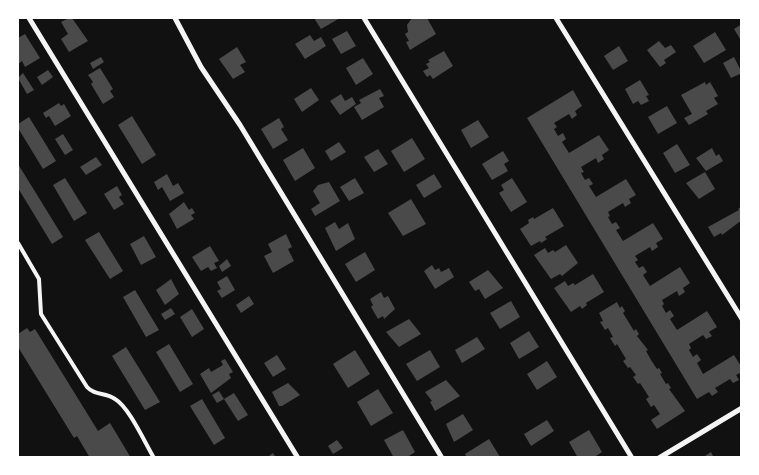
<svg xmlns="http://www.w3.org/2000/svg" width="759" height="475" font-family="'Exo 2',sans-serif">
<style>
.building{fill:#4a4a4a}
.lines{fill:none;stroke-linecap:round;stroke-linejoin:round}
.service{stroke:#f5f5f5;stroke-width:4}
.minor{stroke:#f5f5f5;stroke-width:5}
</style>
<rect width="100%" height="100%" fill="#111"/>
<!-- building -->
<g class="building">
<polygon points="69,18 72,18 88,41 69,52 61,39 68,34 61,22"/>
<polygon points="314,18 340,18 321,29"/>
<polygon points="412,18 427,18 436,34 410,50 406,42 409,41 405,34 408,32 407,25"/>
<polygon points="742,24 742,42 734,29"/>
<polygon points="347,31 356,46 341,54 332,39"/>
<polygon points="715,32 726,50 704,63 693,46"/>
<polygon points="25,34 40,58 25,67 22,61 18,64 18,38"/>
<polygon points="310,35 314,41 321,37 326,46 305,59 295,44"/>
<polygon points="659,41 665,48 671,45 676,52 664,60 666,63 660,67 647,50"/>
<polygon points="619,46 628,61 613,70 604,56"/>
<polygon points="237,47 246,62 240,65 245,72 233,79 219,59"/>
<polygon points="444,51 453,66 433,79 430,75 427,77 423,71 429,68 426,64 430,62 428,60"/>
<polygon points="101,57 104,62 93,69 90,63"/>
<polygon points="734,57 742,73 731,78 723,63"/>
<polygon points="363,58 373,74 356,85 346,68"/>
<polygon points="100,68 113,89 110,91 114,97 103,104 91,84 93,82 88,75"/>
<polygon points="48,70 53,77 42,85 37,77"/>
<polygon points="23,73 34,90 27,94 18,78"/>
<polygon points="640,80 649,95 646,96 649,101 641,105 638,101 633,104 625,89"/>
<polygon points="705,82 706,85 710,82 718,96 714,98 718,104 706,111 708,114 689,125 684,118 692,114 681,95"/>
<polygon points="311,88 319,100 302,112 294,99"/>
<polygon points="380,89 384,96 379,98 384,107 362,120 354,107 361,103 359,100"/>
<polygon points="573,90 582,106 575,111 577,115 572,119 569,114 554,123 557,127 554,129 558,136 563,133 566,139 562,142 569,153 599,135 609,150 602,155 604,159 598,163 596,158 581,167 584,172 581,173 585,180 589,178 593,184 589,186 596,197 626,179 636,195 629,199 631,203 625,207 623,203 608,212 610,216 608,217 612,224 616,222 620,228 616,230 623,241 653,223 663,239 656,243 658,247 652,251 650,247 635,256 638,260 635,262 639,268 643,266 647,272 643,275 650,286 680,267 690,283 683,288 685,292 679,296 677,291 662,300 664,304 662,306 666,313 670,310 674,316 670,319 677,330 707,311 717,327 709,332 712,336 706,339 703,335 689,344 691,348 689,350 693,357 697,354 701,360 697,363 703,374 734,355 742,368 742,372 736,375 739,380 733,383 730,379 715,388 718,392 712,396 709,392 697,399 527,118"/>
<polygon points="341,94 345,101 352,97 356,104 340,115 330,101"/>
<polygon points="59,103 61,106 64,104 71,116 55,126 49,116 46,118 43,113"/>
<polygon points="667,106 677,123 658,134 648,117"/>
<polygon points="132,116 156,155 142,164 118,125"/>
<polygon points="29,117 56,161 43,169 18,128 18,124"/>
<polygon points="279,118 284,127 281,129 288,140 273,149 261,129"/>
<polygon points="478,120 489,137 471,148 461,130"/>
<polygon points="63,134 73,150 65,155 55,139"/>
<polygon points="412,138 425,159 404,172 391,151"/>
<polygon points="339,142 346,152 331,161 325,151"/>
<polygon points="677,144 690,165 675,173 663,153"/>
<polygon points="303,148 315,168 295,181 283,160"/>
<polygon points="712,148 716,156 719,154 723,161 706,171 696,158"/>
<polygon points="378,149 388,164 374,172 364,157"/>
<polygon points="503,151 509,161 504,164 508,171 492,180 482,164"/>
<polygon points="96,157 102,165 86,175 80,167"/>
<polygon points="18,164 63,237 52,244 18,188"/>
<polygon points="705,172 715,189 699,199 686,183"/>
<polygon points="167,174 173,186 178,183 184,193 170,201 162,187 158,190 154,182"/>
<polygon points="434,174 442,187 424,198 416,185"/>
<polygon points="65,178 87,213 74,221 53,185"/>
<polygon points="355,178 364,193 349,201 340,187"/>
<polygon points="512,178 527,202 511,212 499,193 504,190 501,185"/>
<polygon points="329,182 340,201 315,216 311,209 320,203 313,191 318,185"/>
<polygon points="117,186 122,195 119,197 124,204 114,210 104,194"/>
<polygon points="411,199 426,224 403,236 388,213"/>
<polygon points="184,202 189,210 192,208 195,213 191,215 194,219 177,229 169,214"/>
<polygon points="742,206 742,220 722,235 721,233 714,237 708,227 739,210 738,209"/>
<polygon points="553,208 564,226 545,237 547,239 541,243 540,241 531,246 520,229 529,223 528,220 533,217 534,219"/>
<polygon points="335,222 339,229 348,223 355,239 336,251 325,228"/>
<polygon points="99,232 123,271 110,279 85,240"/>
<polygon points="286,234 292,247 288,249 294,261 273,273 264,256 272,252 268,244"/>
<polygon points="144,236 156,257 141,265 130,244"/>
<polygon points="566,245 578,263 562,276 560,274 551,279 534,255 545,248 548,253 553,250 555,252"/>
<polygon points="210,246 219,261 214,263 217,268 211,271 208,267 201,271 192,257"/>
<polygon points="365,252 375,270 356,282 345,264"/>
<polygon points="227,259 231,266 222,272 219,266"/>
<polygon points="432,265 435,270 439,268 441,272 449,268 454,277 435,289 424,271"/>
<polygon points="488,270 503,288 485,299 479,289 475,291 469,282"/>
<polygon points="593,274 604,292 586,303 587,305 582,309 580,306 571,312 554,288 565,281 568,286 573,283 575,285"/>
<polygon points="227,276 235,290 222,298 217,291 221,289 217,282"/>
<polygon points="171,279 179,294 165,305 156,290"/>
<polygon points="135,290 159,330 146,337 123,297"/>
<polygon points="381,292 384,298 388,296 395,309 384,319 383,316 378,319 371,307 373,305 370,299"/>
<polygon points="249,296 254,304 241,313 236,305"/>
<polygon points="511,301 520,317 500,329 490,313"/>
<polygon points="617,302 620,308 622,306 625,311 623,313 634,331 636,329 639,334 637,336 648,350 646,351 651,360 657,369 659,368 662,373 660,374 666,384 668,383 671,388 669,389 685,411 657,429 651,420 660,414 654,405 651,407 646,399 649,397 640,383 638,384 633,377 636,375 630,367 628,368 623,361 626,359 617,344 615,346 610,338 613,337 608,328 605,330 600,322 603,321 599,313"/>
<polygon points="171,308 175,314 165,320 161,314"/>
<polygon points="192,309 204,329 192,337 180,317"/>
<polygon points="409,319 421,334 399,347 386,332"/>
<polygon points="27,328 30,332 35,329 98,431 110,423 131,458 90,458 77,436 74,438 18,347 18,334"/>
<polygon points="529,331 539,347 519,359 510,343"/>
<polygon points="477,337 485,349 462,363 455,350"/>
<polygon points="169,344 193,384 180,392 156,352"/>
<polygon points="126,347 160,402 145,410 112,356"/>
<polygon points="355,350 370,374 348,388 333,364"/>
<polygon points="430,350 440,367 417,381 406,364"/>
<polygon points="277,355 286,369 273,377 264,363"/>
<polygon points="225,359 233,372 229,374 231,378 211,393 200,374 209,368 211,372 223,365 221,361"/>
<polygon points="547,361 557,377 537,390 527,374"/>
<polygon points="446,380 460,396 435,411 430,402 432,401 425,392"/>
<polygon points="288,383 300,395 282,406 279,406 272,392"/>
<polygon points="378,389 393,413 371,426 357,402"/>
<polygon points="219,391 224,399 217,403 212,395"/>
<polygon points="234,393 248,415 238,421 224,399"/>
<polygon points="202,399 225,438 214,445 190,406"/>
<polygon points="463,414 473,430 454,442 446,424"/>
<polygon points="547,420 554,431 531,446 524,434"/>
<polygon points="403,430 415,452 406,458 394,458 384,440"/>
<polygon points="589,430 602,452 593,458 578,458 569,442"/>
<polygon points="489,439 500,457 467,458 465,454"/>
<polygon points="337,440 343,448 333,454 328,446"/>
<polygon points="711,452 714,458 702,458"/>
<polygon points="273,453 276,458 266,458"/>
</g>
<g class="lines">
<!-- service -->
<path class="service" d="M 18,243 L 39,279 L 41,314 L 87,387 C 95,396 105,392 115,399 C 129,407 145,443 154,458"/>
<!-- minor -->
<g class="minor">
<polyline points="29,18 298,458"/>
<polyline points="175,18 201,67 240,125 442,458"/>
<polyline points="364,18 632,458"/>
<polyline points="556,18 742,319"/>
<polyline points="659,458 742,408"/>
</g>
</g>
<!-- border -->
<rect width="759" height="475" fill="none" stroke="#ffffff" stroke-width="38"/>
</svg>
